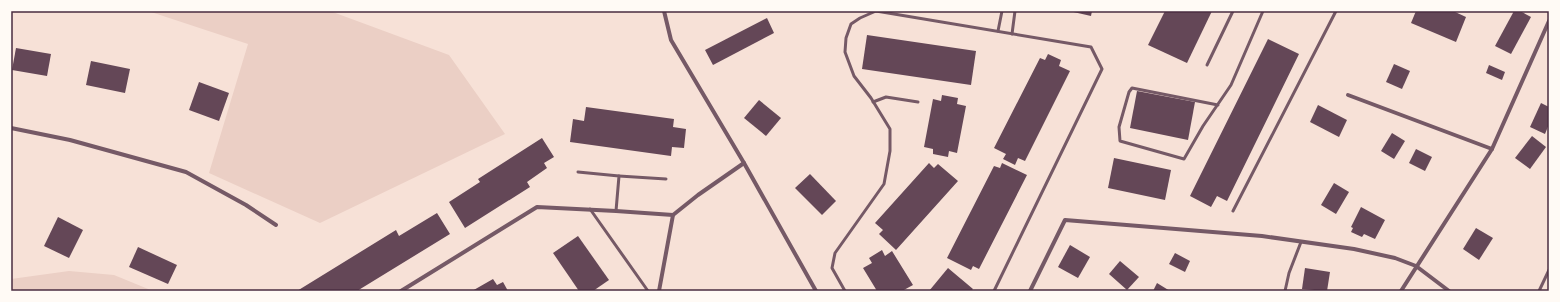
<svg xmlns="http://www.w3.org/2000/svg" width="1560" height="302" font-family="Inter,sans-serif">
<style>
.green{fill:#ebcfc5}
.building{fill:#644757}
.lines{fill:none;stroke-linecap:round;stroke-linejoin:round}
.service{stroke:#755966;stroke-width:3}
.minor{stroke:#755966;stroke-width:4}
.neatline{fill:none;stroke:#4a2c40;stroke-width:1.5}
</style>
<rect width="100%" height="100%" fill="#f7e1d7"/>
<!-- green -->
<g class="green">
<polygon points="148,11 330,11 449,55 505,134 320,223 209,173 248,44"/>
<polygon points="69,271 114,275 153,291 11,291 11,279"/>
</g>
<!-- building -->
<g class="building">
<polygon points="1069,11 1092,11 1091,16"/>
<polygon points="1165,11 1212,11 1187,63 1148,45"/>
<polygon points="1416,11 1453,11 1466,17 1456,42 1411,23"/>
<polygon points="1514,11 1520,11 1531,17 1511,54 1495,46"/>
<polygon points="767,18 774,33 713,65 705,50"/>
<polygon points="867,35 976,51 971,85 862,69"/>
<polygon points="1268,39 1299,54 1227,201 1217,196 1211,207 1190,196"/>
<polygon points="16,48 51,54 47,76 12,70"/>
<polygon points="1048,54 1061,60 1059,66 1070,71 1025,161 1018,158 1015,165 1003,159 1006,154 994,148 1040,58 1045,60"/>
<polygon points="91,61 130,69 125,93 86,85"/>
<polygon points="1394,64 1410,71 1402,89 1386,82"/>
<polygon points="1489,65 1505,72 1502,80 1486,73"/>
<polygon points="199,82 229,93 219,121 189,110"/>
<polygon points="1137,91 1195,102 1188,140 1130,128"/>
<polygon points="942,95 958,98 957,104 966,106 957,153 949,151 948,157 933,154 933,149 924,147 933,99 941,101"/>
<polygon points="759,100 781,118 766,136 744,118"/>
<polygon points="1541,103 1549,107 1549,124 1545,134 1530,127"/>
<polygon points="1318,105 1347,120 1339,137 1310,122"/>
<polygon points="586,107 674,119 673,127 686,129 684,148 672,147 671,156 570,142 573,119 584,121"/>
<polygon points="1392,133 1405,141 1394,159 1381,151"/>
<polygon points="1532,136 1546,147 1530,169 1515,158"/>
<polygon points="542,138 554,157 544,163 547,168 527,182 530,187 465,228 449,202 480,182 478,179"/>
<polygon points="1416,149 1432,157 1425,171 1409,163"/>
<polygon points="1114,158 1171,170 1165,200 1108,188"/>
<polygon points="929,163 934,168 938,164 958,181 896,250 879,234 883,230 875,223"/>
<polygon points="1002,163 1027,175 979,269 973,266 971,270 947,258 994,166 1000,168"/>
<polygon points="810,174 836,201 822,215 795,188"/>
<polygon points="1334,183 1349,192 1336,214 1321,205"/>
<polygon points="1361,207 1385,220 1375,239 1364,234 1362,237 1351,232 1353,228 1351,227"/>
<polygon points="437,213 450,234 357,291 297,291 396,230 399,236"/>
<polygon points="58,217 83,230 69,258 44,246"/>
<polygon points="1476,228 1493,238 1479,260 1463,249"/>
<polygon points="578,236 609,280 593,291 579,291 553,253"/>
<polygon points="1070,245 1090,257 1078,278 1058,267"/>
<polygon points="138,247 177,265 168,284 129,267"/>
<polygon points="882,250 885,256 892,251 913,285 902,291 877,291 863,268 872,263 869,258"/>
<polygon points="1175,253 1190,261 1185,272 1169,264"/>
<polygon points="1120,261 1139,277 1127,290 1109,274"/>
<polygon points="948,268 973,289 971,291 929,291"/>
<polygon points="1305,268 1330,272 1327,291 1302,289"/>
<polygon points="493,279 497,285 503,282 508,291 472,291"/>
<polygon points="1157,283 1170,291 1153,291"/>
</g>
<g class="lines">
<!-- service -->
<g class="service">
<polyline points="998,31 1002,11"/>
<polyline points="1012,34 1015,11"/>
<polyline points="1207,65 1233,11"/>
<polyline points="873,102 886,97 918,102"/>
<polyline points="1218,105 1132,88 1129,92 1119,127 1120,141 1184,159 1203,126 1231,85 1263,11"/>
<polyline points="578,172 619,176 616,211"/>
<polyline points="619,176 666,179"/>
<polyline points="590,209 648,291"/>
<polyline points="1233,211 1336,11"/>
<polyline points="845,291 832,268 835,253 884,184 890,151 890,129 871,98 854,76 845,52 846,38 851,24 860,18 876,11 1091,47 1102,69 994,291"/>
<polyline points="1285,291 1289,273 1301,242"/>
<polyline points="1539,291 1549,270"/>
</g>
<!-- minor -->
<g class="minor">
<polyline points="664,11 671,40 744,163 816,291"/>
<polyline points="1348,95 1492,149"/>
<polyline points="11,128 70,140 186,172 246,205 276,225"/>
<polyline points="401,291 537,207 616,211 673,215 698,195 744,163"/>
<polyline points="659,291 673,215"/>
<polyline points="1030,291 1065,220 1262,236 1354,249 1395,258 1416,266 1449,291"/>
<polyline points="1401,291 1492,149 1549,21"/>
</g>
</g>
<!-- border -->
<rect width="1560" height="302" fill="none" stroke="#fffaf5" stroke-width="24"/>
<rect x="12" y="12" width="1536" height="278" class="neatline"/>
</svg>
